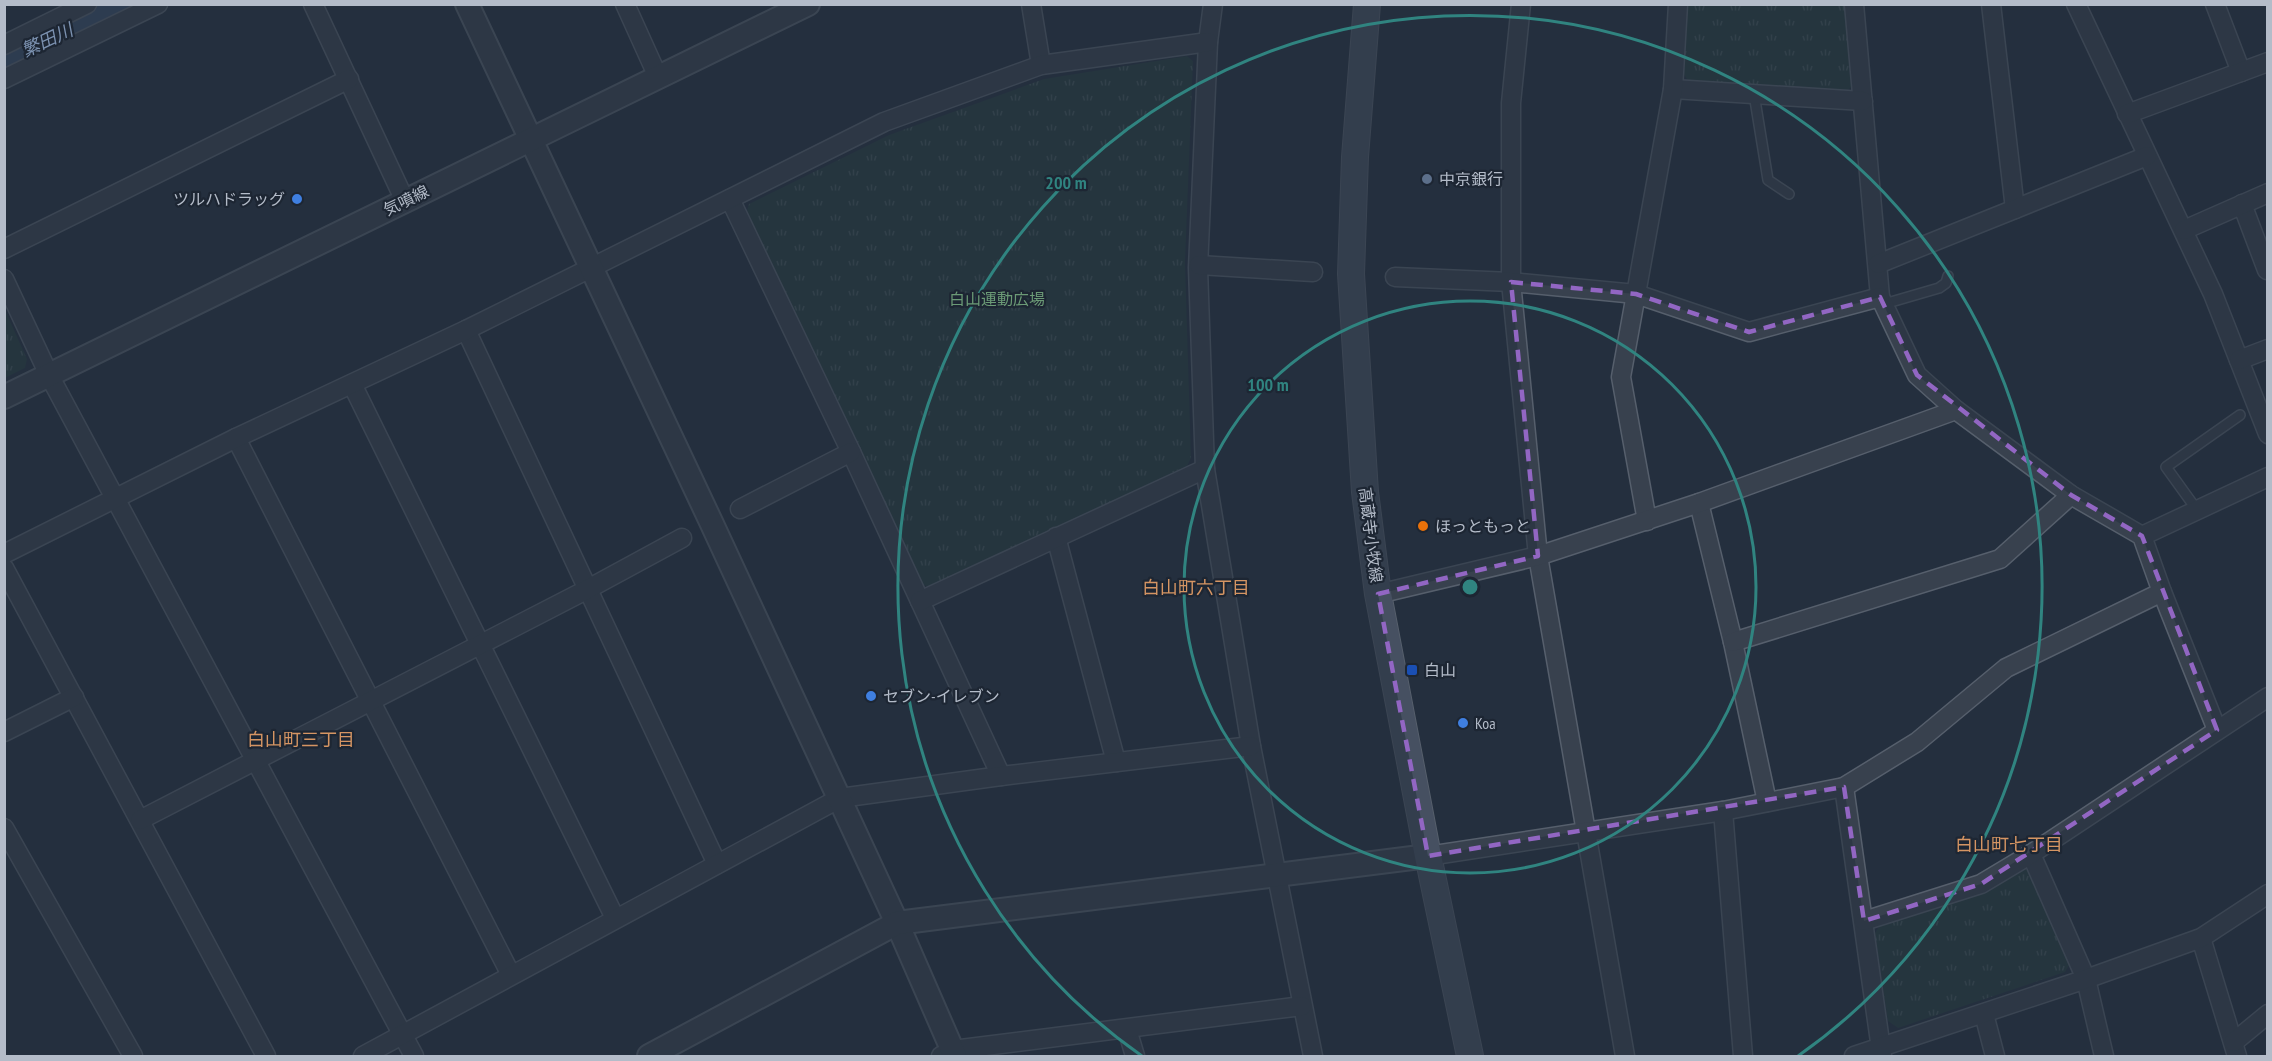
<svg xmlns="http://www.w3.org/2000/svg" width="2272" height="1061" font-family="'PT Sans Narrow','Noto Sans JP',sans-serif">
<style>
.park{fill:url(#park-tufts)}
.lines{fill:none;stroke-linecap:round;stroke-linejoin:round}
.river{stroke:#394c67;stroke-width:34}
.service-casing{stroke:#565f6c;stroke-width:12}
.minor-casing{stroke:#565f6c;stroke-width:21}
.tertiary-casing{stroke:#565f6c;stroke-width:26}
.secondary-casing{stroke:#565f6c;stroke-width:28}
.service{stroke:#38414e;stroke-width:9}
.minor{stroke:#38414e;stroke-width:18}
.tertiary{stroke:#38414e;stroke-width:22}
.secondary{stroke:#465061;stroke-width:26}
.marked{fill:none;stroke:#9266c3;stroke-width:4.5;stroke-dasharray:12 8;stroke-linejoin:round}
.ring{fill:none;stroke:#308480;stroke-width:3}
.service-dot{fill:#5c6f8a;stroke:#1d2633;stroke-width:2}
.shop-dot{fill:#3f7fe0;stroke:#1d2633;stroke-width:2}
.food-dot{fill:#e8710a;stroke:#1d2633;stroke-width:2}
.transit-dot{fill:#1a4fb4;stroke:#1d2633;stroke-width:2}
.labels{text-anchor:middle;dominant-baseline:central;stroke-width:4.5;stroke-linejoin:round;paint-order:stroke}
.poi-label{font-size:16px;fill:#b4bcc9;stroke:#1d2633;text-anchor:start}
.street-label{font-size:16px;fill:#b4bcc9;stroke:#1d2633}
.park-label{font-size:16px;fill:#6b9a76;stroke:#1d2633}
.water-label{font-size:18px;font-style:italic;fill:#7c92b1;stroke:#1d2633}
.neighbourhood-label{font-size:18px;fill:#d59563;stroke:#1d2633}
.centre{fill:#308480;stroke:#1d2633;stroke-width:3}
.ring-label{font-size:18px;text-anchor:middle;font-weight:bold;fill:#308480;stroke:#1d2633;stroke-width:4.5;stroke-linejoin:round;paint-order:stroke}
</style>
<defs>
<pattern id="park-tufts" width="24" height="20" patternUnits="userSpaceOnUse" patternTransform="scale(1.5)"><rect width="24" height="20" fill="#263c3f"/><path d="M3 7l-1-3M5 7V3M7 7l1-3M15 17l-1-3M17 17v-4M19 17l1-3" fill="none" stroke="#435659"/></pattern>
</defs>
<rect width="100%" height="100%" fill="#242f3e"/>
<!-- park -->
<g class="park">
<polygon points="1687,5 1846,5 1853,85 1846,92 1688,81 1683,73"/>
<polygon points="1187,56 1193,61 1185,262 1191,458 1187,466 930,587 921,584 747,211 749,204 889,135 1044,79"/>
<polygon points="5,310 27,359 25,368 5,378"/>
<polygon points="2021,868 2030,871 2070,964 2065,972 1898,1028 1888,1021 1875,933 1880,925 1990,889"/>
</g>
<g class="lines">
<!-- river -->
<polyline class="river" points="4,60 121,4"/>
<!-- service casing -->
<g class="service-casing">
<g id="service">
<polyline points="1754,94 1768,180 1789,194"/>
<polyline points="1884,304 1939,288 1946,283 1948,276"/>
<polyline points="2197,510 2166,467 2240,415"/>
</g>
</g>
<!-- minor casing -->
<g class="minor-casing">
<g id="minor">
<polyline points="313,4 405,201"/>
<polyline points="625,4 658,77"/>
<polyline points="1031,4 1041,65"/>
<polyline points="1213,4 1208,42 1198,268 1205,469 1251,746 1313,1056"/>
<polyline points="1521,4 1511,103 1511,282 1538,556 1625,1056"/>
<polyline points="1854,4 1880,297 1917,375 1956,410 2071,495 2142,536 2162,592 2217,730"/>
<polyline points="1991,4 2015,209"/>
<polyline points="2076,4 2213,294 2268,434"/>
<polyline points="2215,4 2241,72"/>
<polyline points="4,45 87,4"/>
<polyline points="4,79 158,4"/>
<polyline points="1673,89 1863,101"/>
<polyline points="2127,114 2268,62"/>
<polyline points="730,199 851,452 1001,776"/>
<polyline points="2242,204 2267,270"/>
<polyline points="2184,230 2268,193"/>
<polyline points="4,249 349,79"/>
<polyline points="1878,264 2147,156"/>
<polyline points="1199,265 1313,272"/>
<polyline points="1395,277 1511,282 1636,294 1749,332 1880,297"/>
<polyline points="4,279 49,375 414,1056"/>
<polyline points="466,330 717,864"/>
<polyline points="2239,360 2268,349"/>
<polyline points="352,384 615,918"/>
<polyline points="236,438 511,975"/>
<polyline points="1699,503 1733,642 1767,802"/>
<polyline points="740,509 851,452"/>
<polyline points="1647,521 1621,377 1673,89 1678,4"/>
<polyline points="2142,536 2268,477"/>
<polyline points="1056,537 1116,762"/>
<polyline points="4,554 236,438 466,330 884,122 1041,65 1208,42"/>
<polyline points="4,568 266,1056"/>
<polyline points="1378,594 1538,556 1699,503 1956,410"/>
<polyline points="920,601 1205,469"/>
<polyline points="1733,642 2000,559 2071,495"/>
<polyline points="4,732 74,697"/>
<polyline points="1844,787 1882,1056"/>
<polyline points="1723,811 1743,1056"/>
<polyline points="140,820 588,589 682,538"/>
<polyline points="4,828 133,1056"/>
<polyline points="2031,854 2086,979 2104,1056"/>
<polyline points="1428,856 1723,811 1844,787 1917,742 2006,668 2162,592"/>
<polyline points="1864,921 1981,884 2031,854 2268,697"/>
<polyline points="2201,938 2237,1056"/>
<polyline points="1984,1014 1995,1056"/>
<polyline points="1127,1029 1135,1056"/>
<polyline points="2234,1042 2268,1014"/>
<polyline points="363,1056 840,798 1001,776 1251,746"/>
<polyline points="941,1056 953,1050 1302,1006"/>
<polyline points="1854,1056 2086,979 2201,938 2268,894"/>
</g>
</g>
<!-- tertiary casing -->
<g class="tertiary-casing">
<g id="tertiary">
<polyline points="467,4 712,524 897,923 955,1056"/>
<polyline points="4,397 808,4"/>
<polyline points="649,1056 897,923 1428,856"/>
</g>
</g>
<!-- secondary casing -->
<g class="secondary-casing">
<polyline id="secondary" points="1367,4 1355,157 1351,274 1365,492 1378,594 1428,856 1470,1056"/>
</g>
<!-- service -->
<use href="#service" class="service"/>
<!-- minor -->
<use href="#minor" class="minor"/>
<!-- tertiary -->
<use href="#tertiary" class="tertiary"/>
<!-- secondary -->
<use href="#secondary" class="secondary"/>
</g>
<!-- marked area -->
<path d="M0 0H2272V1061H0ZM 1511,282 L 1636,294 L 1749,332 L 1880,297 L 1917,375 L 2071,495 L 2142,536 L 2217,730 L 1981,884 L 1864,921 L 1844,787 L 1428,856 L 1378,594 L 1538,556 Z" fill="#242f3e" fill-opacity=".55" fill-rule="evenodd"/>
<path class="marked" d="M 1511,282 L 1636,294 L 1749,332 L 1880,297 L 1917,375 L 2071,495 L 2142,536 L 2217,730 L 1981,884 L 1864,921 L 1844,787 L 1428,856 L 1378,594 L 1538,556 Z"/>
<!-- distance rings -->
<g class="ring">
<circle cx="1470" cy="587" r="286"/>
<path d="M1142 1056A572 572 0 1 1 1798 1056"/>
</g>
<!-- markers -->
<circle class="service-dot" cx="1427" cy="179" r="6"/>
<g class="shop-dot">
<circle cx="297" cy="199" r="6"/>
<circle cx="871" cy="696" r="6"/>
<circle cx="1463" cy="723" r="6"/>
</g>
<circle class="food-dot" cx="1423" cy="526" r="6"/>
<rect class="transit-dot" x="1406" y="664" width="12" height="12" rx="3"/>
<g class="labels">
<!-- poi labels -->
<g class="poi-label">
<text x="1439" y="179">中京銀行</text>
<text x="285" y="199" text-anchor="end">ツルハドラッグ</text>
<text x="1435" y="526">ほっともっと</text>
<text x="1424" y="670">白山</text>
<text x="883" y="696">セブン-イレブン</text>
<text x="1475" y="723">Koa</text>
</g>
<!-- street labels -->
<g class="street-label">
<text transform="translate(406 200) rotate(-26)">気噴線</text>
<text transform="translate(1371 535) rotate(83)">高蔵寺小牧線</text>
</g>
<!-- park labels -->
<g class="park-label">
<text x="997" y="299">白山運動広場</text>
</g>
<!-- water labels -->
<g class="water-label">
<text transform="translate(47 40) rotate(-25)">繁田川</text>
</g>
<!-- neighbourhood labels -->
<g class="neighbourhood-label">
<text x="1196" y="587">白山町六丁目</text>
<text x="301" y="739">白山町三丁目</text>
<text x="2009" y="844">白山町七丁目</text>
</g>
</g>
<circle cx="1470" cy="587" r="9" class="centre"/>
<g class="ring-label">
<text x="1066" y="189">200 m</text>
<text x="1268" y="391">100 m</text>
</g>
<!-- border -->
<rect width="2272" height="1061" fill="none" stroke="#b4bcc9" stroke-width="12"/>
</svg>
